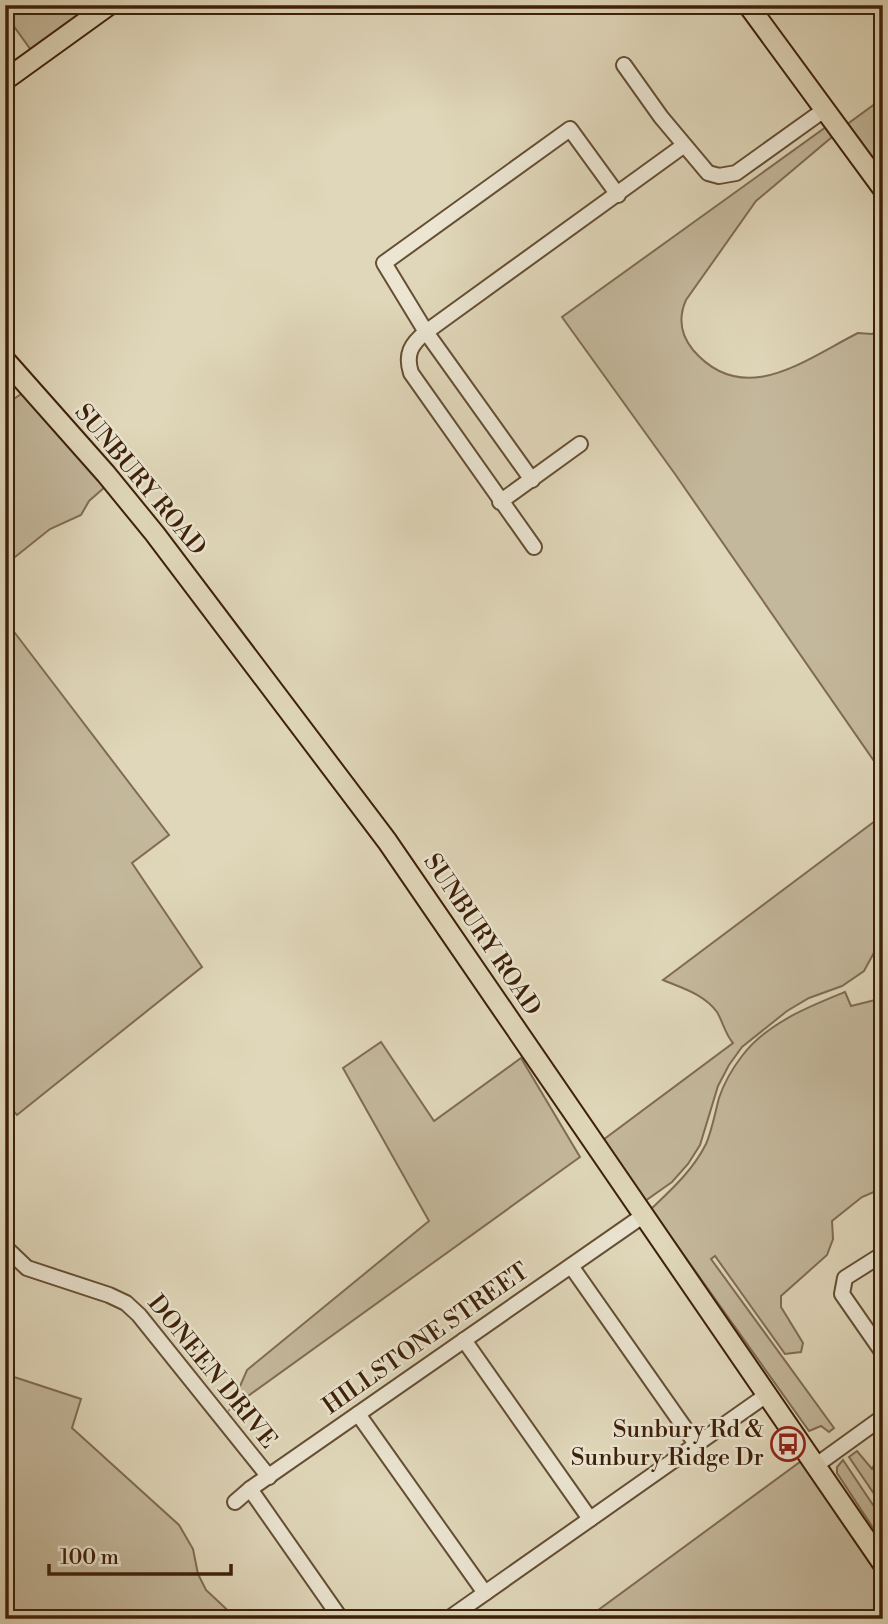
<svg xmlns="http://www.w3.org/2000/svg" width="888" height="1624" font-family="'Libre Bodoni',serif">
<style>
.green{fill:#c4b89c;stroke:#806c52;stroke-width:2}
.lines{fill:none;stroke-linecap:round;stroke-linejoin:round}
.minor-casing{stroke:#654e34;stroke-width:18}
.major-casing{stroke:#3c2008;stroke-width:23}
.minor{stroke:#ebe5d2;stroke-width:14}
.major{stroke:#e0d7ba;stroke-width:19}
.labels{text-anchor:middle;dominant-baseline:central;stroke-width:5;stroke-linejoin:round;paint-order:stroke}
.street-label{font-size:24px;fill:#3c2008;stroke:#ebe5d2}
.poi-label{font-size:24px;fill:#3c2008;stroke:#ebe5d2;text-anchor:end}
</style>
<rect width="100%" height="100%" fill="#e0d7ba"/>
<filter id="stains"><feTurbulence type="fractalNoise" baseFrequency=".00286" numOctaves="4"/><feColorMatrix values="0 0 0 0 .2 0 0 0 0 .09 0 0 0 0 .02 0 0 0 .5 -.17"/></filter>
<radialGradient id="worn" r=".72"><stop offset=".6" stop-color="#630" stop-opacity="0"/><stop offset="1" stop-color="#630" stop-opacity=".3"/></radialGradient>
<!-- green -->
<g class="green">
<polygon points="5,5 93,5 31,50 5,14"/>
<polygon points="883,98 883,182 842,128"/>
<path d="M 826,127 L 832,137 L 756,201 L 686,300 C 678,318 680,334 693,350 C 744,409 804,360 858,333 L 872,334 L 883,327 L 883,774 L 675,474 L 562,317 Z"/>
<polygon points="24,392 105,487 89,501 81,515 50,529 5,565 5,405"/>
<polygon points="5,620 169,835 132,863 202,967 17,1115 5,1102"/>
<path d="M 883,815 L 883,936 L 864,971 L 842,986 L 809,998 L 787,1011 L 742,1047 L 729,1065 L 718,1086 L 700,1145 L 688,1164 L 672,1182 L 645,1201 L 603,1140 L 733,1043 C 725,1034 723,1022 717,1012 C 704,994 682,988 663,980 Z"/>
<path d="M 845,992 L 851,1006 L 883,998 L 883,1188 L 862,1197 L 832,1221 L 833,1239 L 827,1255 L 781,1296 L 781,1307 L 803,1343 L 801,1352 L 785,1354 L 715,1256 L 711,1259 L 834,1428 L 829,1432 L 821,1426 L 809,1431 L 651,1209 C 672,1189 693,1170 706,1144 C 712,1130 715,1113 719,1098 C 724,1083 732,1069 742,1056 C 767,1023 808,1007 845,992 Z"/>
<polygon points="381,1042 434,1121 521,1058 580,1157 230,1409 247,1370 429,1221 343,1068"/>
<polygon points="5,1374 81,1399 72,1428 179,1525 193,1549 198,1574 206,1590 237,1619 5,1619"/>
<polygon points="883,1447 883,1507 849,1457 857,1451 872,1469"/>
<polygon points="804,1459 883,1576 883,1619 586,1619"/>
<polygon points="843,1460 883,1520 883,1543 837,1473 837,1467"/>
</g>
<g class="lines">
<!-- minor casing -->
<g class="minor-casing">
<g id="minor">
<polyline points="624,65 661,117 708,173 719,176 736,173 824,110"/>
<polyline points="532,480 426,332 384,263 570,129 618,195"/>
<polyline points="500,502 580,444"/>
<path d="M 534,547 L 411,373 C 405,354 411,344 426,332 L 683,146"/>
<polyline points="5,1247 27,1268 109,1295 126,1303 139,1315 269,1477"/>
<polyline points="883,1254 845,1278 842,1294 883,1353"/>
<polyline points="571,1266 696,1444"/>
<polyline points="464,1340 590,1519"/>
<polyline points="358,1414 485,1593"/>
<polyline points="815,1466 883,1417"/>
<polyline points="250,1489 341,1619"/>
<polyline points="235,1502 250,1489 644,1215"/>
<polyline points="448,1619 768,1394"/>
</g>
</g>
<!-- major casing -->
<g class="major-casing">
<g id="major">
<polyline points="748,5 883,189"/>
<polyline points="5,80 109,5"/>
<polyline points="5,360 106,474 155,534 387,841 883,1564"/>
</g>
</g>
<!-- minor -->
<use href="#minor" class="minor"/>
<!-- major -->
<use href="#major" class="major"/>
</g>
<!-- icons -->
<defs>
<g id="bus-ring" transform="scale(1.75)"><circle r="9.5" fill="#ebe5d2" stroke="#8f2418" stroke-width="1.5"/><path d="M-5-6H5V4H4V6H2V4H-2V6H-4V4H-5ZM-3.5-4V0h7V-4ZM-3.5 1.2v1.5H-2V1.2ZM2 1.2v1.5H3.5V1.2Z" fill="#8f2418"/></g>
</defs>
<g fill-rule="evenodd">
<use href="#bus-ring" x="788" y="1444"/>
</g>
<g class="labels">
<!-- street labels -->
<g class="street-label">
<text transform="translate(140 480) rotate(50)">SUNBURY ROAD</text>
<text transform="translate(482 935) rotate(56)">SUNBURY ROAD</text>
<text transform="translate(426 1339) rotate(-35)">HILLSTONE STREET</text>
<text transform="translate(212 1372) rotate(51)">DONEEN DRIVE</text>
</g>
<!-- poi labels -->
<g class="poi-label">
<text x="764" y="1430">Sunbury Rd &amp;<tspan x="764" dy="28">Sunbury Ridge Dr</tspan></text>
</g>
</g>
<!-- margin -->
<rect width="888" height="1624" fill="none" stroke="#e0d7ba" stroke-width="28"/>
<rect x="7" y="7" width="874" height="1610" fill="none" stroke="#3c2008" stroke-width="3.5"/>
<rect x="14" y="14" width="860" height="1596" fill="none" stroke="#3c2008" stroke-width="2"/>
<!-- scale -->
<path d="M49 1564v10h182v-10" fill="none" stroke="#3c2008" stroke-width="3.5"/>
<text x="60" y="1564" font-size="21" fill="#3c2008" stroke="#ebe5d2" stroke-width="5" paint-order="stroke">100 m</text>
<rect width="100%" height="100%" filter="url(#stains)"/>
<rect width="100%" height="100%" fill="url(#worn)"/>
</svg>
